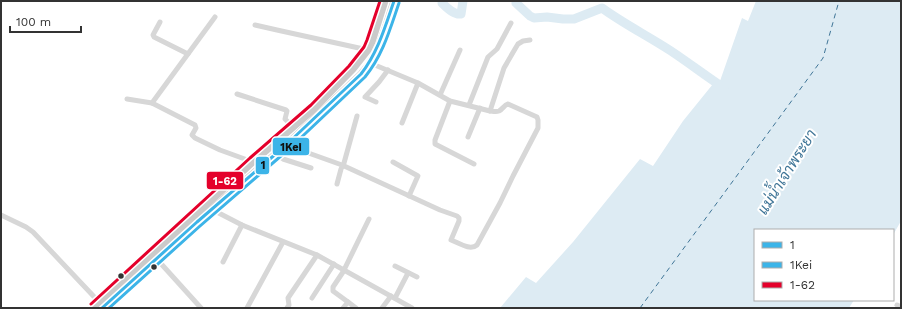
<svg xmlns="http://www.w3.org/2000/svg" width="902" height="309" font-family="'Work Sans',Sarabun,sans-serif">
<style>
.water{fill:#ddebf3}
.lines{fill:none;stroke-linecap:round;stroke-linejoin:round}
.river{stroke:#ddebf3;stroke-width:9}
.ferry{stroke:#3f7597;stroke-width:1;stroke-dasharray:5 4;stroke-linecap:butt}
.minor{stroke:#d7d7d7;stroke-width:5}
.major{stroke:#cacaca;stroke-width:7}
.bus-1-casing{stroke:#fff;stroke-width:6}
.bus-2-casing{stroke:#fff;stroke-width:6}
.bus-3-casing{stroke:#fff;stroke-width:6}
.bus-1{stroke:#3cb4e8;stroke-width:3}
.bus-2{stroke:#3cb4e8;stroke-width:3}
.bus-3{stroke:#e4002b;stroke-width:3}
.bus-dot{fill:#333;stroke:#fff;stroke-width:1.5}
.labels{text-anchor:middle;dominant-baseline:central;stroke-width:4;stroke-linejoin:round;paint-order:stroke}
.water-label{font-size:15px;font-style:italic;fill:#3f7597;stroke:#fff}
.line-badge{stroke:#fff;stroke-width:1.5}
.badge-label{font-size:11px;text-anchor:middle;font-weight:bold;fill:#fff}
.pale-badge-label{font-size:11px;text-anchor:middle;font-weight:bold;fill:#111}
</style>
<rect width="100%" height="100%" fill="#fff"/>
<!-- water -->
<polygon class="water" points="756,1 901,1 901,221 893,235 893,230 755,230 755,300 854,300 849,308 500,308 526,277 536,283 573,242 640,159 653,166 683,121 717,79 720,81 742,18 748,21"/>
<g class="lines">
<!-- river -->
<g class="river">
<path d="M 517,1 L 516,3 L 530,16 L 534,18 L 547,17 L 563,19 L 574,19 L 602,8 C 624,24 648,36 671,51 C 689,63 706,76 724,88"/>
<path d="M 442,3 C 447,8 454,15 461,14 L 463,1"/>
</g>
<!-- ferry -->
<polyline class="ferry" points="640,308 823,58 839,1"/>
<!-- minor -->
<g class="minor">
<polyline points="160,22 153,35 154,37 188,54"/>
<polyline points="255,25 277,30 368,50"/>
<polyline points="237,94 286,110 287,111 285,119 293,127"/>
<polyline points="440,95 460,50"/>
<polyline points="127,99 152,103 195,125 196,128 192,135 195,138 220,150 253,162"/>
<polyline points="450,101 435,140 435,144 474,164"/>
<polyline points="376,102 365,97 379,82 388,70"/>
<polyline points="152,103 215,17"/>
<polyline points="469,105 488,57 497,49 511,23"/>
<polyline points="490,111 504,68 515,49 518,44 523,41 530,40"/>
<polyline points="402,123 418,83"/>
<polyline points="468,137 480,108"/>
<path d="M 286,145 L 342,165 L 440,210 L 457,216 L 459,218 L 459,221 L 451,240 C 459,243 470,251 477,245 L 500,203 L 513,176 L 538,128 L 538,120 L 537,117 L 508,104 C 504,105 503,109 499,111 C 496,112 492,111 490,111 L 450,101 L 418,83 L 370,63"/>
<polyline points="275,154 283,159 311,168"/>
<polyline points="393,162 418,176 417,178 409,196"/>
<polyline points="337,184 341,169 344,163 357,116"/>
<polyline points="211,209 242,225 317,255 412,308"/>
<polyline points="1,215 26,227 33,232 100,303"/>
<polyline points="155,257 201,308"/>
<polyline points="223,262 242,225"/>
<polyline points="395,266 417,277"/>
<polyline points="312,298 334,264"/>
<polyline points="395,298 408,273"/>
<polyline points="348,302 356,308"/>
<polyline points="897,305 901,307"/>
<polyline points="247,308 283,242"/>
<polyline points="287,308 289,305 288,298 317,255"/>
<polyline points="343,308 348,302 333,291 333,287 343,272 369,219"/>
<polyline points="382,308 391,296"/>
</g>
<!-- major -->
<g class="major">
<polyline points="94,308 253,162 314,109 353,69 368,50 372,42 385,1"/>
<path d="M 102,308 L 197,222 L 286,145 L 361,74 C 364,70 368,66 370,62 C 382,43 387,21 394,1"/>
</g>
<!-- bus-1 casing -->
<g class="bus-1-casing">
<path id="bus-1" d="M 102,308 L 197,222 L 286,145 L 361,74 C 378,52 385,27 394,1"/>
</g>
<!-- bus-2 casing -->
<g class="bus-2-casing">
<path id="bus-2" d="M 109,308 L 200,226 L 289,149 L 365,77 C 383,55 390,29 399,3"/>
</g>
<!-- bus-3 casing -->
<g class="bus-3-casing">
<polyline id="bus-3" points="91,304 250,158 311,105 349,66 364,47 367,40 380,1"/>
</g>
<!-- bus-1 -->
<use href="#bus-1" class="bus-1"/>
<!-- bus-2 -->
<use href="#bus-2" class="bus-2"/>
<!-- bus-3 -->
<use href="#bus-3" class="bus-3"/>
</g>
<!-- markers -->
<g class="bus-dot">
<circle cx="154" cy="267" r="3.5"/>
<circle cx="121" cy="276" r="3.5"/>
</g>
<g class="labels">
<!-- water labels -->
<g class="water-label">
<text transform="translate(787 172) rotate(-58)">แม่น้ำเจ้าพระยา</text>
</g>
</g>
<g class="line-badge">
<rect x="272" y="137" width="38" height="19" rx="4" fill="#3cb4e8"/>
<rect x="255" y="156" width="15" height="19" rx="4" fill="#3cb4e8"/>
<rect x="206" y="171" width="38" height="19" rx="4" fill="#e4002b"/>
</g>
<g class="badge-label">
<text x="225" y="185">1-62</text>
</g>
<g class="pale-badge-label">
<text x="291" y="151">1Kei</text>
<text x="263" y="169">1</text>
</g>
<!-- border -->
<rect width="902" height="309" fill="none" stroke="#333333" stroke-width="4"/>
<!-- legend -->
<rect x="754" y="229" width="140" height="72" fill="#ffffff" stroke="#adadad"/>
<rect x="762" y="242" width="20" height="6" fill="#3cb4e8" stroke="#adadad"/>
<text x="790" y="249" font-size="12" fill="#333333">1</text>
<rect x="762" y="262" width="20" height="6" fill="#3cb4e8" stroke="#adadad"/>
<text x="790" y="269" font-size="12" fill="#333333">1Kei</text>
<rect x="762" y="282" width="20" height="6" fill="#e4002b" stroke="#adadad"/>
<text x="790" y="289" font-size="12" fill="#333333">1-62</text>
<!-- scale -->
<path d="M10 26v6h71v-6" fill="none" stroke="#333333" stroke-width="2"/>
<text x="16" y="26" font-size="12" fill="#333333" stroke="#ffffff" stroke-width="3" paint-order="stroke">100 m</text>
</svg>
